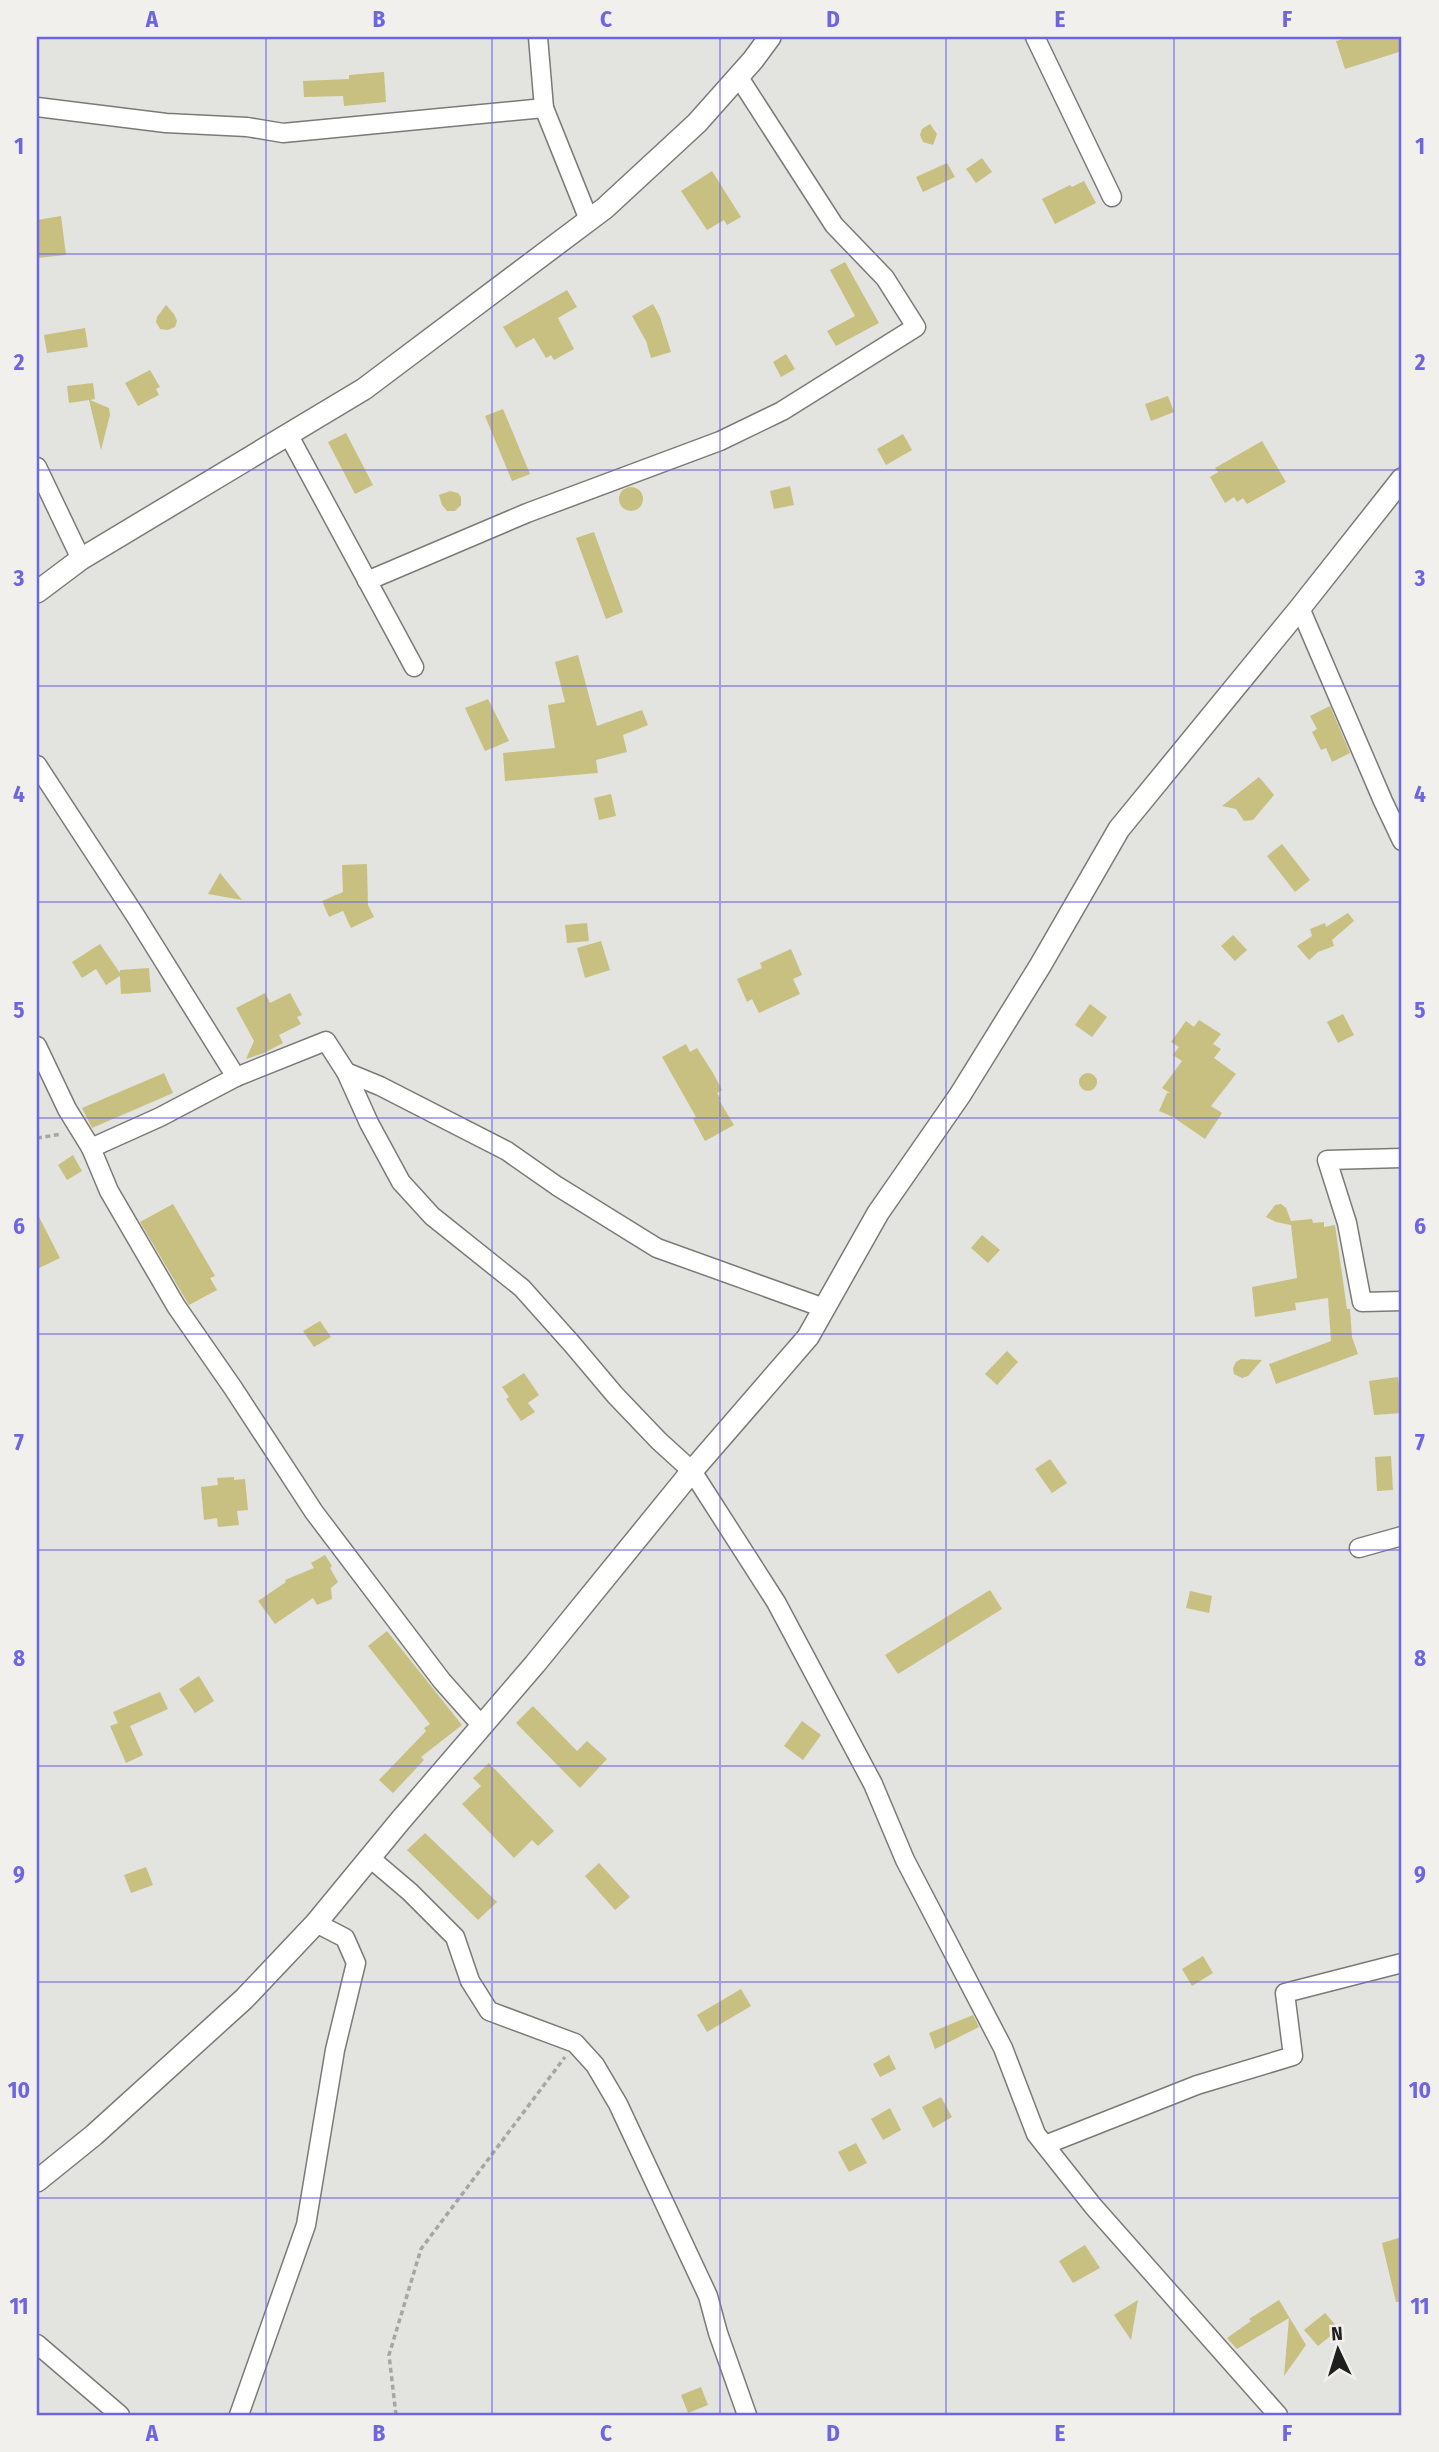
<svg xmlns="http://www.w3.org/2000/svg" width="1439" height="2452" font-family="'Fira Sans Condensed',sans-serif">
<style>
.building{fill:#c8c080}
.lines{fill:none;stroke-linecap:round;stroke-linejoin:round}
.minor-casing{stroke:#7a7a77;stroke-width:21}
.tertiary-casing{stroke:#7a7a77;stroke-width:24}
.path{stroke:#a6a6a3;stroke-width:3.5;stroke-dasharray:5 3.5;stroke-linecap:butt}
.minor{stroke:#fff;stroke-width:18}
.tertiary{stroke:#fff;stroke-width:21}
.grid{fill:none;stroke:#6e66e0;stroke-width:2;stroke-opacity:0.55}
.neatline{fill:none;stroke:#6e66e0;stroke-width:2.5}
.grid-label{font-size:23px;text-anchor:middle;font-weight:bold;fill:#6e66e0}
</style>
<rect width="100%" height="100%" fill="#e3e3e0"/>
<!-- building -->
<g class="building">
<polygon points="1350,37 1402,37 1402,51 1345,69 1336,41"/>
<polygon points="384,72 386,102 344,106 343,96 304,97 303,81 349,79 349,75"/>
<polygon points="930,124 937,134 933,145 923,142 920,135 922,129"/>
<polygon points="982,158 992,172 976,183 966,169"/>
<polygon points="947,163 955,177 923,192 916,177"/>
<polygon points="712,171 741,217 727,225 724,220 707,230 681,191"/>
<polygon points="1084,181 1096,203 1055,224 1042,199 1070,185 1072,187"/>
<polygon points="61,216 66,255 37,258 37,220"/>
<polygon points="845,262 879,323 836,346 827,331 855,316 830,270"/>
<polygon points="567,290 577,307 558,318 574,349 554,360 551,355 546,358 534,338 516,348 503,327"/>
<polygon points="653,304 660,317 671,352 651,358 646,341 632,316"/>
<polygon points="166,305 174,314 177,321 175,327 168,330 160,329 156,322 157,317"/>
<polygon points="85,328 88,347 47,353 44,335"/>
<polygon points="786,354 795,369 781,377 773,362"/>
<polygon points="150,370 160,387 156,389 159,395 138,406 125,383"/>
<polygon points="93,383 95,399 90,400 109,408 110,415 101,450 89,400 69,403 67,386"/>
<polygon points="1168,396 1174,412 1151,421 1145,404"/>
<polygon points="503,409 530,474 512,481 485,416"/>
<polygon points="346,433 373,485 355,494 328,442"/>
<polygon points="903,434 912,450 886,465 877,449"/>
<polygon points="1262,441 1286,482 1247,504 1243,498 1237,502 1234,497 1225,503 1210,477 1218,472 1215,468"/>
<polygon points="790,486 794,505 774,509 770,491"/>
<circle cx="631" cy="499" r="12"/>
<polygon points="450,491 458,493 461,497 461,505 455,511 447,511 442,505 439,495"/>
<polygon points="594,532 623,612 606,619 576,538"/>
<polygon points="578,655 597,726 642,710 648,725 623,735 627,752 596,760 598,773 505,781 503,753 555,748 548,705 565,702 555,662"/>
<polygon points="488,699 509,741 485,751 465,708"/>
<polygon points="1330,706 1350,753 1332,762 1326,748 1321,750 1312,732 1317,729 1310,716"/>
<polygon points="1259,777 1274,795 1253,820 1244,821 1236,809 1222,806"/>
<polygon points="611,794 616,816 599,820 594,798"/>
<polygon points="1282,844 1310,880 1295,892 1267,856"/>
<polygon points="367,864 368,905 374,917 351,928 343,911 329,917 322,901 343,892 342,865"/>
<polygon points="220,873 242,900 208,894"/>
<polygon points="1348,913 1354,921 1332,940 1334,946 1318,952 1309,960 1297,946 1312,936 1310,929 1325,923 1326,927"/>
<polygon points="587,923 589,941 567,943 565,925"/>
<polygon points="1233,935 1247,950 1235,961 1221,946"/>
<polygon points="601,941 610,970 585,978 577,948"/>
<polygon points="100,944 120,973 120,970 149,968 151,992 121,994 120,976 106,985 96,969 82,978 72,962"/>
<polygon points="791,949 802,975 793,979 800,994 759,1013 752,999 747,1002 737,979 762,968 760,963"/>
<polygon points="265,993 270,1003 290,993 302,1015 297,1017 301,1024 279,1035 283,1043 264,1053 246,1059 254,1041 236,1008"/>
<polygon points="1090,1004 1107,1017 1092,1037 1075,1025"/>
<polygon points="1343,1014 1354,1035 1338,1043 1327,1022"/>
<polygon points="1199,1020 1221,1034 1213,1044 1221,1049 1214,1058 1236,1074 1211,1106 1222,1113 1205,1139 1173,1117 1159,1111 1167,1093 1170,1093 1162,1088 1182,1061 1173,1055 1179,1047 1171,1042 1186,1021 1194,1027"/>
<polygon points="686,1044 690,1052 697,1048 713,1073 722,1090 717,1093 721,1099 719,1100 734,1125 705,1141 693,1119 696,1117 662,1057"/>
<circle cx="1088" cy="1082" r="9"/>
<polygon points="164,1073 173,1093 92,1128 82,1108"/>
<polygon points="73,1155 82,1171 67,1180 58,1165"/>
<polygon points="173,1204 215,1276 210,1278 217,1290 189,1305 140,1222"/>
<polygon points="1281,1204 1286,1208 1291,1221 1312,1219 1313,1223 1324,1222 1324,1227 1335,1225 1347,1309 1350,1309 1352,1337 1358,1354 1276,1384 1269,1364 1331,1341 1328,1298 1295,1303 1296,1310 1255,1317 1252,1287 1297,1278 1291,1225 1276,1222 1266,1217 1275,1205"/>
<polygon points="37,1213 60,1258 37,1269"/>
<polygon points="982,1235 1000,1250 988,1263 971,1248"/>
<polygon points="320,1321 331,1337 314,1347 303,1331"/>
<polygon points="1007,1351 1018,1362 997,1385 985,1374"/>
<polygon points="1241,1359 1262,1360 1248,1376 1242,1378 1234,1374 1233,1368 1236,1362"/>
<polygon points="524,1373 539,1395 528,1403 535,1412 521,1421 506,1399 509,1397 502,1387"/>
<polygon points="1398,1377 1399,1384 1402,1384 1402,1413 1374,1415 1369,1381"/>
<polygon points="1391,1456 1393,1490 1377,1491 1375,1457"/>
<polygon points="1050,1459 1067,1483 1052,1493 1035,1469"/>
<polygon points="234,1477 234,1480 245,1479 248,1510 237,1511 239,1525 218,1527 217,1518 204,1520 201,1487 218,1485 217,1478"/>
<polygon points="325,1555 332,1566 330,1568 338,1582 331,1588 332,1599 317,1605 313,1598 275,1624 258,1601 286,1582 285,1580 314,1568 311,1563"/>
<polygon points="990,1590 1002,1609 898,1674 885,1655"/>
<polygon points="1190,1591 1212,1596 1209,1613 1186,1608"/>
<polygon points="387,1631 462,1725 421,1757 424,1760 393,1793 379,1780 426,1731 424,1728 430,1724 368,1646"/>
<polygon points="199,1676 214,1701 195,1713 179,1689"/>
<polygon points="160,1692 168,1709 130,1726 143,1755 126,1763 110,1726 118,1723 113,1712"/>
<polygon points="533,1706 577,1751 587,1741 607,1759 580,1788 516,1723"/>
<polygon points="802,1721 821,1735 803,1760 784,1746"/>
<polygon points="489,1763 554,1831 538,1846 532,1840 514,1858 462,1804 481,1786 473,1778"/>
<polygon points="425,1833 497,1902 478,1920 407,1850"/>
<polygon points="599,1863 630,1897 615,1910 585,1876"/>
<polygon points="146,1867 153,1885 131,1893 124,1875"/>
<polygon points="1203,1956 1213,1973 1192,1986 1182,1969"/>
<polygon points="741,1989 751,2006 707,2032 697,2015"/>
<polygon points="973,2015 979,2027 935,2049 929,2033"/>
<polygon points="889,2055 896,2069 880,2077 873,2064"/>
<polygon points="941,2097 952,2117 933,2128 922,2107"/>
<polygon points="890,2108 901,2130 883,2140 871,2119"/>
<polygon points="856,2143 867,2163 849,2172 838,2152"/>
<polygon points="1402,2237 1402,2302 1396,2302 1382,2243"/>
<polygon points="1085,2245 1100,2268 1073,2283 1059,2261"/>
<polygon points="1138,2300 1131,2340 1114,2315"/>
<polygon points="1279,2300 1306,2345 1284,2376 1289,2318 1237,2349 1227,2338 1251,2321 1249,2319"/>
<polygon points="1325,2313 1339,2329 1318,2346 1304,2330"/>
<polygon points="701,2387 708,2405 688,2413 681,2395"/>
</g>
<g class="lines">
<!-- minor casing -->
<g class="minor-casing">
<g id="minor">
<polyline points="538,37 544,108"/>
<polyline points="1035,37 1112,197"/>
<polyline points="37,107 166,123 247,127 283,133 544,108 589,220"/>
<polyline points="288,434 414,667"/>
<polyline points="37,467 81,559"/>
<polyline points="367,581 527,513 720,441 782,411 916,327 885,278 834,225 738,76"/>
<polyline points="1300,608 1383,801 1402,841"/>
<polyline points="37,765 135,915 236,1077"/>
<polyline points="37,1046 67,1109 91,1148 109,1191 176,1306 233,1388 314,1512 442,1681 482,1726"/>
<polyline points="346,1072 380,1086 507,1151 557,1186 657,1248 824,1308"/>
<polyline points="91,1148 160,1117 236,1077 326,1041 346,1072 369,1123 401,1182 432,1216 522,1288 572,1344 615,1395 659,1441 692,1471 776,1602 873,1784 905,1860 1003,2048 1036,2134 1093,2206 1278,2415"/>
<polyline points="1402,1158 1327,1160 1347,1223 1362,1302 1402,1301"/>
<polyline points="1359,1548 1402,1536"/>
<polyline points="370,1858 410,1892 455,1937 470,1981 489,2011 575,2043 595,2065 618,2104 708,2296 718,2333 747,2415"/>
<polyline points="1045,2145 1197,2085 1293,2056 1285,1993 1402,1963"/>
<polyline points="37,2344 120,2415"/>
<polyline points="239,2415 306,2225 335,2050 356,1963 345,1938 316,1923"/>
</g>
</g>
<!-- tertiary casing -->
<g class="tertiary-casing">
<g id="tertiary">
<polyline points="37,592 81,559 364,389 605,208 697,123 753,60 770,37"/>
<polyline points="37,2181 94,2135 244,1999 316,1923 400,1821 535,1664 692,1471 808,1337 878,1213 960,1095 1040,966 1119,829 1300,608 1402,479"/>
</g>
</g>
<!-- path -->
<g class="path">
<polyline points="37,1138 62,1134"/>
<polyline points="396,2415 389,2355 421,2249 565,2057"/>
</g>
<!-- minor -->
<use href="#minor" class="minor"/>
<!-- tertiary -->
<use href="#tertiary" class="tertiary"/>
</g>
<!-- grid -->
<path class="grid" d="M 266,37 L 266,2415M 492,37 L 492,2415M 720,37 L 720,2415M 946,37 L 946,2415M 1174,37 L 1174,2415M 37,254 L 1402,254M 37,470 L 1402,470M 37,686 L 1402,686M 37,902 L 1402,902M 37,1118 L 1402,1118M 37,1334 L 1402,1334M 37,1550 L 1402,1550M 37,1766 L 1402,1766M 37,1982 L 1402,1982M 37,2198 L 1402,2198"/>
<!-- border -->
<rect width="1439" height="2452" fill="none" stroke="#f1f0ed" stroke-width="77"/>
<!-- north arrow -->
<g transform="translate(1338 2350) rotate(356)" stroke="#f1f0ed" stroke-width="5" paint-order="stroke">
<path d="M0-5L12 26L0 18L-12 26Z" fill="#1f1f1e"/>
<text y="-10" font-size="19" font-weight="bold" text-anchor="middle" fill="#1f1f1e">N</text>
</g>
<rect x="38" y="38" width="1362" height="2376" class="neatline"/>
<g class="grid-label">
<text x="152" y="27">A</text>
<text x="379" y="27">B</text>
<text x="606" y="27">C</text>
<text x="833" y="27">D</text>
<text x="1060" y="27">E</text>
<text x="1287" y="27">F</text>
<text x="19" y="154">1</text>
<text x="1420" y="154">1</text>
<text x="19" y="370">2</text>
<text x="1420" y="370">2</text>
<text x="19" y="586">3</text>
<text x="1420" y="586">3</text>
<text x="19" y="802">4</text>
<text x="1420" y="802">4</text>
<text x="19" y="1018">5</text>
<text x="1420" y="1018">5</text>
<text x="19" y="1234">6</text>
<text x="1420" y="1234">6</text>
<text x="19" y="1450">7</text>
<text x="1420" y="1450">7</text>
<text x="19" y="1666">8</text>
<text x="1420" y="1666">8</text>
<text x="19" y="1882">9</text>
<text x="1420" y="1882">9</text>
<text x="19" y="2098">10</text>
<text x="1420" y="2098">10</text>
<text x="19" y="2314">11</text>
<text x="1420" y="2314">11</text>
<text x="152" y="2441">A</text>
<text x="379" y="2441">B</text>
<text x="606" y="2441">C</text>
<text x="833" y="2441">D</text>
<text x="1060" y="2441">E</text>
<text x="1287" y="2441">F</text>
</g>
</svg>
